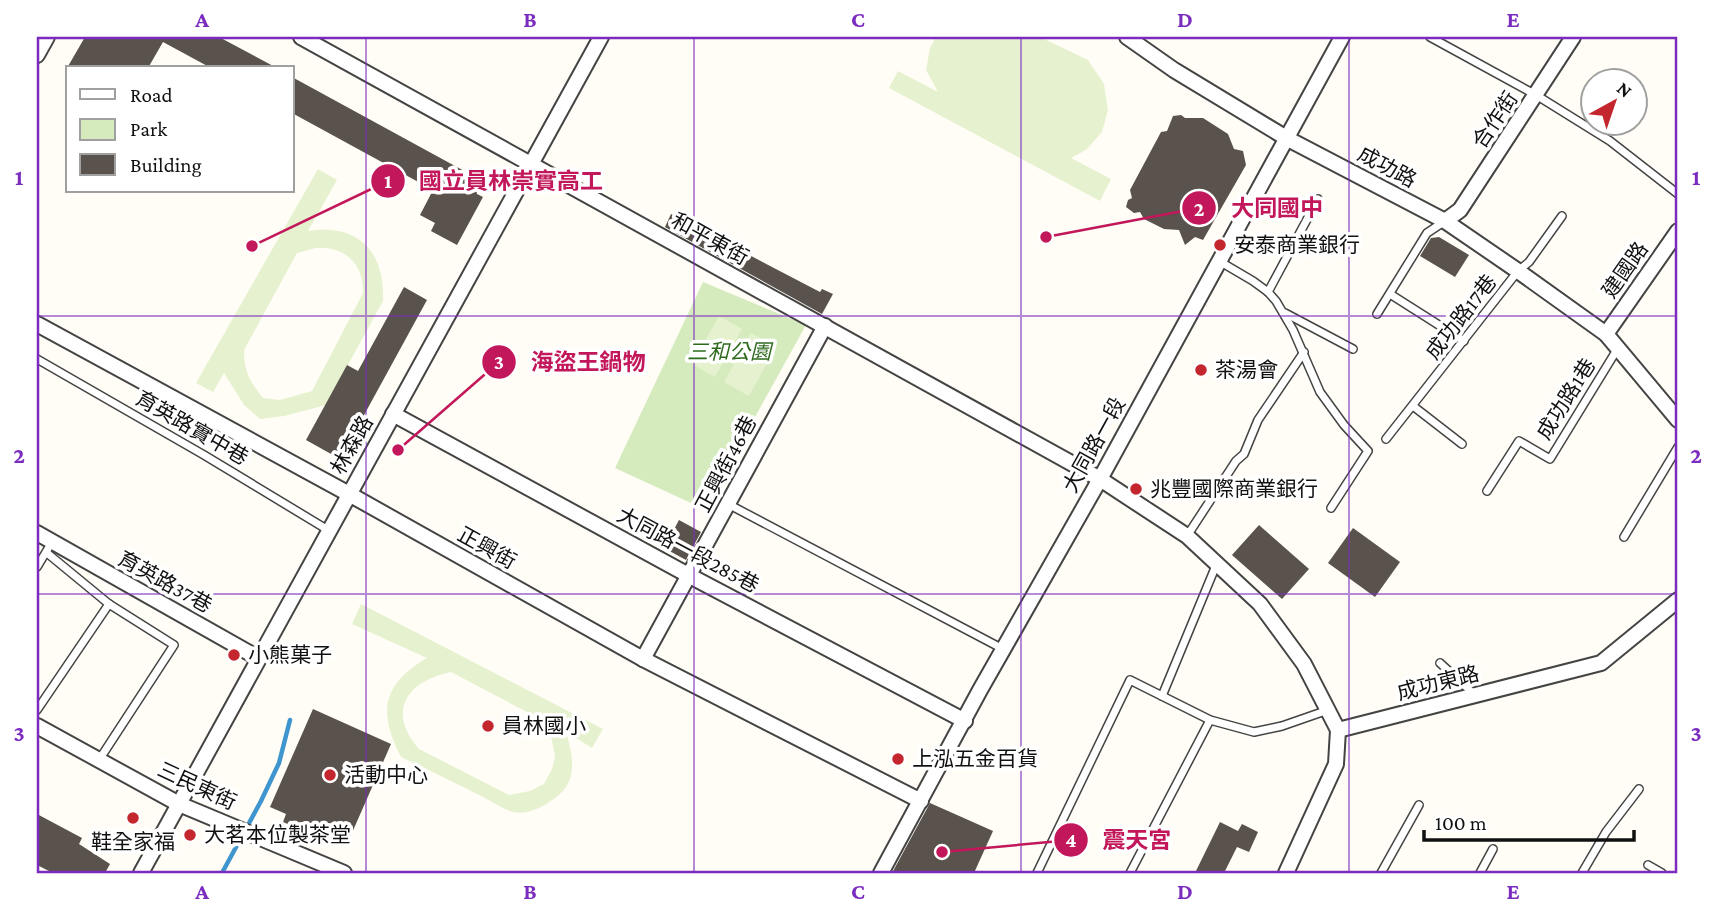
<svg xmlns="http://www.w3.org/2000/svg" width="1715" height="910" font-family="'Crimson Pro','Noto Sans TC',serif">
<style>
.green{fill:#d5ebbd}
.pitch{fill:#e6f2cf;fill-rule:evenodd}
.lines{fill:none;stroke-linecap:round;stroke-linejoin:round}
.stream{stroke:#3f96cf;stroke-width:4.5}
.building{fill:#5a524d}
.service-casing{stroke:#444;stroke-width:10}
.minor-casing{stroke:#444;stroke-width:18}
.service{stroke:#fff;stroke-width:7}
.minor{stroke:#fff;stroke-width:14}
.grid{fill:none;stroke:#7b2cbf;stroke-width:2;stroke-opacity:0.55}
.poi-dot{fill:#c4262e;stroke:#fff;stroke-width:2.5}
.labels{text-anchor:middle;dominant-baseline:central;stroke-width:7;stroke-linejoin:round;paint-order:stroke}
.street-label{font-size:21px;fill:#111;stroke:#fff}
.poi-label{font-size:21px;fill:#111;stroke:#fff;text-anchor:start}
.park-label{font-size:21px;font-style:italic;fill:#2f6b1f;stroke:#fff}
.leader{fill:none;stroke:#c2185b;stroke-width:2.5}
.callout-dot{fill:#c2185b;stroke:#fff;stroke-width:2.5}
.mark-label{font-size:21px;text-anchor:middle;font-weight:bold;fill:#fff}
.callout-label{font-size:23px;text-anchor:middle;font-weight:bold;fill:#c2185b;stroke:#fff;stroke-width:7;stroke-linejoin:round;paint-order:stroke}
.neatline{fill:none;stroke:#7b2cbf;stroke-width:2.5}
.grid-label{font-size:23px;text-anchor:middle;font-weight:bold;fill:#7b2cbf}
</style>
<rect width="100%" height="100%" fill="#fffdf5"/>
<!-- green -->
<polygon class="green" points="703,282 806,325 704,509 615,468"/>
<!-- pitch -->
<g class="pitch">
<polygon points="936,37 1040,37 1088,60 1104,84 1108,110 1102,132 1086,150 1071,158 1111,179 1100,201 889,88 898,71 938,92 926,70 930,48"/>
<path d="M 318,169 L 337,180 L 308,231 C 359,223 385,252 383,301 L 326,405 L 284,416 L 260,419 L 244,405 L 224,373 L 213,392 L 196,383 ZM 316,248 C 345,246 364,264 363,293 L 312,391 L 280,400 L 263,398 C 250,381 244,373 244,350 L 297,253 Z"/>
<polygon points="719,316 742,329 715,377 692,364"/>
<polygon points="751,333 776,347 749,396 724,382"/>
<path d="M 361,604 L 603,729 L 592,748 L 565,731 C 572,749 578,776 562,792 C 550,803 530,816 513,812 C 502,809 490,800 479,795 C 453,782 427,769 401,757 C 377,711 383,684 427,658 L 352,624 ZM 451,672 L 542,720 L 552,740 L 555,757 L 552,769 L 544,784 L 530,791 L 509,795 L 419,749 C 386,711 407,681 451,672 Z"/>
</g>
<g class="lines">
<!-- stream -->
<polyline class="stream" points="222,873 261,801 279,763 290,720"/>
</g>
<!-- building -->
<g class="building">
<polygon points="85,37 219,37 277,68 211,68 163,42 148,68 67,68"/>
<polygon points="292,77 477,178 475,183 477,194 483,197 457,245 431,231 435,223 420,215 433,190 292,113"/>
<polygon points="1181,115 1185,118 1203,118 1228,134 1234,149 1243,151 1246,165 1203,240 1195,237 1185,245 1179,230 1164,229 1144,219 1140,212 1134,213 1126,207 1128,200 1132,198 1130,190 1161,132 1167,131 1173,116"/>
<polygon points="671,214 820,292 822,289 833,294 822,314 665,227"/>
<polygon points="1439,237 1469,255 1455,277 1420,256 1431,238"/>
<polygon points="404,287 427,300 340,459 306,440 347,365 358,371"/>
<polygon points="679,520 701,532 686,560 664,548"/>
<polygon points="1259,525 1309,569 1282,599 1232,555"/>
<polygon points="1353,528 1400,562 1375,597 1328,563"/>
<polygon points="313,709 391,744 348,842 333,836 330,842 283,822 286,814 270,807"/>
<polygon points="930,803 993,831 974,873 892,873"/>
<polygon points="37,814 82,838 79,844 110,864 105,873 53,873 37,865"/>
<polygon points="1220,822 1238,831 1242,824 1258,832 1249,852 1237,847 1224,873 1195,873"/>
</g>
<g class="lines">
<!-- service casing -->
<g class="service-casing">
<g id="service">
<polyline points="1430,37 1536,95 1610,141 1678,194"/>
<polyline points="1219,261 1253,281 1268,292 1276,301 1293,330 1320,392 1344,425 1368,451 1331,508"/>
<polyline points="1268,292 1318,199"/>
<polyline points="1390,294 1464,341"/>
<polyline points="1285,313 1353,349"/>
<polyline points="1377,314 1427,233 1445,221"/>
<polyline points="37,359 204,455 328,530"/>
<polyline points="1413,406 1462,444"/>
<polyline points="1386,439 1518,271 1529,262 1562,216"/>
<polyline points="1487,491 1519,441 1550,459 1618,348"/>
<polyline points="728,504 1003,649"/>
<polyline points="1187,536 1236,461 1244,454 1258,420 1304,352"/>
<polyline points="1624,537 1678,447"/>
<polyline points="47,553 109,604 174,645 99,760"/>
<polyline points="37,567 52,542"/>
<polyline points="1440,663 1475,695"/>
<polyline points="1162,696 1217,563"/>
<polyline points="37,710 109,604"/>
<polyline points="1648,865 1662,873"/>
<polyline points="1037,873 1130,680 1210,720 1254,732 1282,726 1328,710"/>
<polyline points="1130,873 1210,720"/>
<polyline points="1381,873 1419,805"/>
<polyline points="1480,873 1493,849"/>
<polyline points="1582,873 1606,832 1639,789"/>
</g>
</g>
<!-- minor casing -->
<g class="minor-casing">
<g id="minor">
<polyline points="301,37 1100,479 1187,536 1260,604 1304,664 1338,730 1336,764 1286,873"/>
<polyline points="1127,37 1174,70 1288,139 1445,221 1518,271 1606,334 1678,420"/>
<polyline points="37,55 47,37"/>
<polyline points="1445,221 1460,210 1573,37"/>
<polyline points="37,324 349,494 643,659 921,801"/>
<polyline points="1606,334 1678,231"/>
<polyline points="393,414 690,576 965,721"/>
<polyline points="37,533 258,658"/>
<polyline points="643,659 825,326"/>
<polyline points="37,726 179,804 344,873"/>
<polyline points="1338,730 1601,663 1678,600"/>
<polyline points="141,873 601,37"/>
<polyline points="881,873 980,690 1100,479 1342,37"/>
</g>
</g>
<!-- service -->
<use href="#service" class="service"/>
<!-- minor -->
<use href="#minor" class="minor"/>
</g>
<!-- grid -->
<path class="grid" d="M 366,37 L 366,873M 694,37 L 694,873M 1021,37 L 1021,873M 1349,37 L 1349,873M 37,316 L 1678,316M 37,594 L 1678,594"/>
<!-- markers -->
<g class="poi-dot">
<circle cx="1220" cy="245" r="7"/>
<circle cx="1201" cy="370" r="7"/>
<circle cx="1136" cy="489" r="7"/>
<circle cx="234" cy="655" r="7"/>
<circle cx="488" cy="726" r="7"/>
<circle cx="898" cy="759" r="7"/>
<circle cx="330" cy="775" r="7"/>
<circle cx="133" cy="818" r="7"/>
<circle cx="190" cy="835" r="7"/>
</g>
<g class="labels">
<!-- street labels -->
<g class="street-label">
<text transform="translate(1495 120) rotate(-56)">合作街</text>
<text transform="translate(1387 167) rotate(28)">成功路</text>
<text transform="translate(710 239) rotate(29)">和平東街</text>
<text transform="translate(1625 270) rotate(-55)">建國路</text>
<text transform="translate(1461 317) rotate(-52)">成功路17巷</text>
<text transform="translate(1566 399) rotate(-58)">成功路1巷</text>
<text transform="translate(192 428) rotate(30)">育英路實中巷</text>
<text transform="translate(352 445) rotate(-61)">林森路</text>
<text transform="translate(1094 445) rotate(-61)">大同路一段</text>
<text transform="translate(726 464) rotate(-62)">正興街46巷</text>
<text transform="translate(487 548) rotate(29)">正興街</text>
<text transform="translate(688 550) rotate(28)">大同路一段285巷</text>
<text transform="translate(165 582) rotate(29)">育英路37巷</text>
<text transform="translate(1438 683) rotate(-14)">成功東路</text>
<text transform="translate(197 786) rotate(25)">三民東街</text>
</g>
<!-- poi labels -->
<g class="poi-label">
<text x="1234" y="245">安泰商業銀行</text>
<text x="1215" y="370">茶湯會</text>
<text x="1150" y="489">兆豐國際商業銀行</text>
<text x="248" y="655">小熊菓子</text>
<text x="502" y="726">員林國小</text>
<text x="912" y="759">上泓五金百貨</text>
<text x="344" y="775">活動中心</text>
<text x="204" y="835">大茗本位製茶堂</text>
<text x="133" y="842" text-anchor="middle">鞋全家福</text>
</g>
<!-- park labels -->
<g class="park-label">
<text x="729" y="352">三和公園</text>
</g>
</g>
<!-- callouts -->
<path class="leader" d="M252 246L388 181M1046 237L1199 208M398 450L499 362M942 852L1071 840"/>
<g class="callout-dot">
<circle cx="252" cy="246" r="7"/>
<circle cx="1046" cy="237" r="7"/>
<circle cx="398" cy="450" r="7"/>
<circle cx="942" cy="852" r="7"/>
<circle cx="388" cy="181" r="18"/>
<circle cx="1199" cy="208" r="18"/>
<circle cx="499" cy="362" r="18"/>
<circle cx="1071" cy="840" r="18"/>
</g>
<g class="mark-label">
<text x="388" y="188">1</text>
<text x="1199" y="216">2</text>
<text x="499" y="369">3</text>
<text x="1071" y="847">4</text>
</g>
<g class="callout-label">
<text x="511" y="189">國立員林崇實高工</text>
<text x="1277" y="216">大同國中</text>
<text x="588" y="370">海盜王鍋物</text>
<text x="1137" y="848">震天宮</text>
</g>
<!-- border -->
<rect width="1715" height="910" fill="none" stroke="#ffffff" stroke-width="77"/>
<!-- legend -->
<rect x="66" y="66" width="228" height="126" fill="#ffffff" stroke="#a0a0a0" stroke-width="2"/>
<rect x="80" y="89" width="35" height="10" fill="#ffffff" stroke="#a0a0a0" stroke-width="2"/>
<text x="130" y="102" font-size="21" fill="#111111">Road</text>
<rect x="80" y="119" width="35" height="21" fill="#d5ebbd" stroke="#a0a0a0" stroke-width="2"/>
<text x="130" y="136" font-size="21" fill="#111111">Park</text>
<rect x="80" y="154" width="35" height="21" fill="#5a524d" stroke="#a0a0a0" stroke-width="2"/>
<text x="130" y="172" font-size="21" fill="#111111">Building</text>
<!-- north arrow -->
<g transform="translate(1614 102) rotate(40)"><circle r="33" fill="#ffffff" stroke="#a0a0a0" stroke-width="2"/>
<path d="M0-5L12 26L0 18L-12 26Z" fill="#c4262e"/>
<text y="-10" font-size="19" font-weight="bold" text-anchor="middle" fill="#111111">N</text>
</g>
<!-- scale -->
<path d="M1424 830v10h210v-10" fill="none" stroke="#111111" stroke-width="3.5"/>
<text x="1435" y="830" font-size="21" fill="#111111" stroke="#ffffff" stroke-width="5" paint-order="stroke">100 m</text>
<rect x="38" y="38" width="1638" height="834" class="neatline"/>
<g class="grid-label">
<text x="202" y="27">A</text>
<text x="530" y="27">B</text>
<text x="858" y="27">C</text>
<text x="1185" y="27">D</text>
<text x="1513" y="27">E</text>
<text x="19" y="185">1</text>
<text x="1696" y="185">1</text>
<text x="19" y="463">2</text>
<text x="1696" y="463">2</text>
<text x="19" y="741">3</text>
<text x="1696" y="741">3</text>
<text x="202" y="899">A</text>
<text x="530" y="899">B</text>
<text x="858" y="899">C</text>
<text x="1185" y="899">D</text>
<text x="1513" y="899">E</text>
</g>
</svg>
